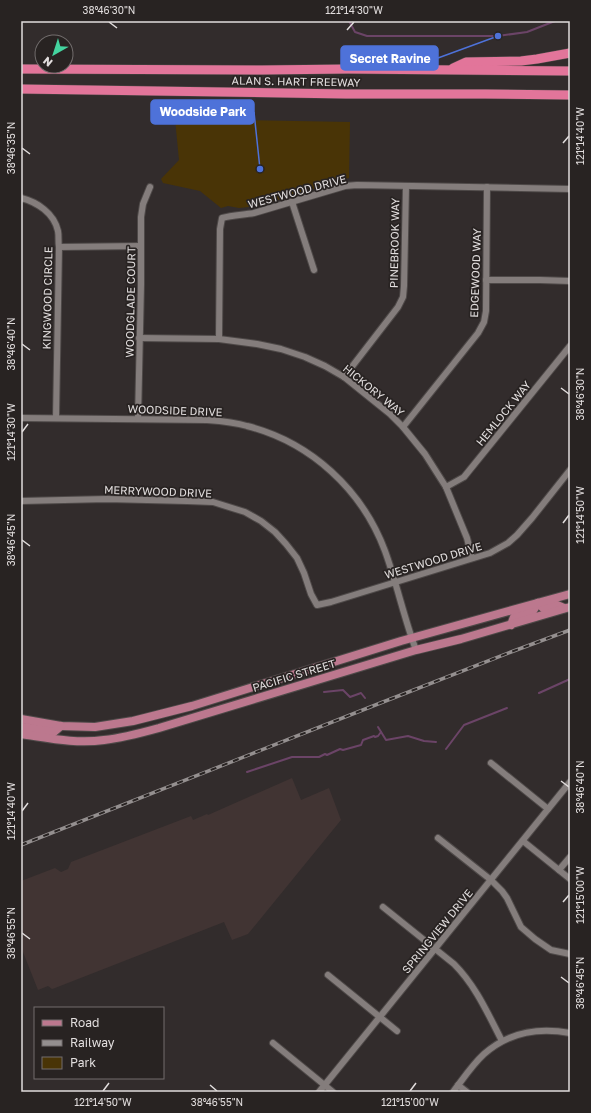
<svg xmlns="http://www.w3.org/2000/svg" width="591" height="1113" font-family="'Golos Text',sans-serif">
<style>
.built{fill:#413433}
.green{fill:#493406}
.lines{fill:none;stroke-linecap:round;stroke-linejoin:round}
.stream{stroke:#6b4467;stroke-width:2}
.minor-casing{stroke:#4e4948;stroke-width:8}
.major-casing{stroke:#4e4948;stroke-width:10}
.highway-casing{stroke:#4e4948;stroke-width:10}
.minor{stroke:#847d7c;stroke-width:6}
.major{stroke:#bc788e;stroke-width:8}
.highway{stroke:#e2759a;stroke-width:9}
.rail-casing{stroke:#948f8f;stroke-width:3.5}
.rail{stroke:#282322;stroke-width:2;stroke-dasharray:6;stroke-linecap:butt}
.ticks{fill:none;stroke:#e1dddd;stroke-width:1.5}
.labels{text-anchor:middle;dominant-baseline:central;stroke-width:3.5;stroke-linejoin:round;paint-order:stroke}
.street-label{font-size:11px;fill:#e1dddd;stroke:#282322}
.leader{fill:none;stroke:#4e72d9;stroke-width:1.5}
.callout-dot{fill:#4e72d9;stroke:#282322;stroke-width:1.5}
.callout{fill:#4e72d9;stroke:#4e72d9;stroke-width:1.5}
.callout-label{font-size:12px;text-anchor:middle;font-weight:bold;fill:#fff}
.neatline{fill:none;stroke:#e1dddd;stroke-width:1.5}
.ticks-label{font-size:10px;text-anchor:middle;fill:#e1dddd}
</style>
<rect width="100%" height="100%" fill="#322c2c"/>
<!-- built -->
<polygon class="built" points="292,778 301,800 329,788 341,820 248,934 232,940 224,922 55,988 52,989 48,986 38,990 21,947 21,881 55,868 61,872 68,869 71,862 191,816 193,820 207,814 208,815"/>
<!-- green -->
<polygon class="green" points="175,119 350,122 349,178 258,206 239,208 228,206 221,208 200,191 163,183 161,179 179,160"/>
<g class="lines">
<!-- stream -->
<g class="stream">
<polyline points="349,21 355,32 367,36 498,36 527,32 555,21"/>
<polyline points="324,692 343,690 350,697 361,693 365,698"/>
<polyline points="539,693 570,679"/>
<polyline points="378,727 386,740 408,736 424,741 436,742"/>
<polyline points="446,749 464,725 507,708"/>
<polyline points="247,772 292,757 319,757 325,754 327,755 340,749 343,750 361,745 363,740 374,736 375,737 378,736 381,732"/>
</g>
<!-- minor casing -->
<g class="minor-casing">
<g id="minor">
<path d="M 21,198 C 37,202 54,213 58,231 C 59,236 58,242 59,247 L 56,418"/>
<polyline points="292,202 314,270"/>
<polyline points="59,247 141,246"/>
<polyline points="486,280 540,280 570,281"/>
<polyline points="139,338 219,339 257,344 281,349 305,357 325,366 344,377 390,414 403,427 425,454 446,487 467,538 472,558"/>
<path d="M 219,339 L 220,229 L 222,218 C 233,215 243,215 254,213 L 345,186 L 357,185 L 570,189"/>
<polyline points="344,377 398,307 403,297 404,286 406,186"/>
<path d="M 21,418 L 207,420 C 221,421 234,422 247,426 C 310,442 362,489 385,551 C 397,584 404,618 416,650"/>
<polyline points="138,419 141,285 141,217 143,204 150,187"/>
<polyline points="403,427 478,333 484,322 486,311 487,187"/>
<polyline points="446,487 464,477 570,346"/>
<polyline points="21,501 107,499 187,501 213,502 245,512 261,521 275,532 286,544 297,558 304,573 311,594 317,605 331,602 490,553 508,543 517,535 532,518 570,470"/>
<polyline points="491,763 548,809"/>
<polyline points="438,838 491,880 502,891 507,898 521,927 535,939 551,950 570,954"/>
<polyline points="523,841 570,879"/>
<polyline points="559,870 570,857"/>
<path d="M 383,907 L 454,964 C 476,986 488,1014 502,1041"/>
<polyline points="328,975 397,1031"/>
<polyline points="273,1043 333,1092"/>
<polyline points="458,1085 467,1092"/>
<polyline points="319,1092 570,782"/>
<path d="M 453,1092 C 463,1079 472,1065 484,1054 C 509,1032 538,1027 570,1033"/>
</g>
</g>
<!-- major casing -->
<g class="major-casing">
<g id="major">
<polyline points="538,603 543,608 557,605 564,608"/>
<polyline points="511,625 514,617 533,611 538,603"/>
<polyline points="21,719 61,726 95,727 133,721 192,706 401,641 570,594"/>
<polyline points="21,728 23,727 54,732 61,726"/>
<path d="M 21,734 C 49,738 76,744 104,740 C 123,738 141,733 159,728 L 416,650 L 461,639 L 570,607"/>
</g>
</g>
<!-- highway casing -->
<g class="highway-casing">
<g id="highway">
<polyline points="453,68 466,62 521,61 537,59 570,53"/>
<polyline points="21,69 262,70 348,69 570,71"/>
<polyline points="21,89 346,94 485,94 570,95"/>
</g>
</g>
<!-- minor -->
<use href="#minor" class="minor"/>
<!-- major -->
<use href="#major" class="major"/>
<!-- highway -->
<use href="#highway" class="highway"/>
<!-- rail casing -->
<g class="rail-casing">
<polyline id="rail" points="21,845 383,702 511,652 570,630"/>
</g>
<!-- rail -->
<use href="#rail" class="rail"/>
</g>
<!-- ticks -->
<path class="ticks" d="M 109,22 L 117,28M 347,30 L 354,22M 563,143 L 569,136M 22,148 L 30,154M 22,344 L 30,350M 561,388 L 569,394M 22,432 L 28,424M 563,523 L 569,515M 22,540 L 30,546M 561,781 L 569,787M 22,811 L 28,803M 563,902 L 569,895M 22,933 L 30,939M 561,977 L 569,983M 210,1085 L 217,1091M 103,1091 L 109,1083M 410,1091 L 416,1083"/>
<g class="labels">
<!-- street labels -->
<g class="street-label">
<text transform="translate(296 81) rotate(1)">ALAN S. HART FREEWAY</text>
<text transform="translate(297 191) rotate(-15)">WESTWOOD DRIVE</text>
<text transform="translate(394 243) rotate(-89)">PINEBROOK WAY</text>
<text transform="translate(475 273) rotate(-88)">EDGEWOOD WAY</text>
<text transform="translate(47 298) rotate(-89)">KINGWOOD CIRCLE</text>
<text transform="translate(130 302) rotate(-89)">WOODGLADE COURT</text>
<text transform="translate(374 390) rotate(39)">HICKORY WAY</text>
<text transform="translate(175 410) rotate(2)">WOODSIDE DRIVE</text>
<text transform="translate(503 413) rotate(-51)">HEMLOCK WAY</text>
<text transform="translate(158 491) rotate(2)">MERRYWOOD DRIVE</text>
<text transform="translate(433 560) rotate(-17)">WESTWOOD DRIVE</text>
<text transform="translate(294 675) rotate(-17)">PACIFIC STREET</text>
<text transform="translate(437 931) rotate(-51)">SPRINGVIEW DRIVE</text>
</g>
</g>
<!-- callouts -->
<path class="leader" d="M498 36L438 58M260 169L254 112"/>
<g class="callout-dot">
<circle cx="498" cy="36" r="4"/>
<circle cx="260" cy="169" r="4"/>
</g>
<g class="callout">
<rect x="341" y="46" width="97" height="24" rx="4"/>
<rect x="151" y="100" width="103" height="24" rx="4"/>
</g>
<g class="callout-label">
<text x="390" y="63">Secret Ravine</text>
<text x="203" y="116">Woodside Park</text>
</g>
<!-- border -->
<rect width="591" height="1113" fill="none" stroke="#282322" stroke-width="44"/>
<!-- legend -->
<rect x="34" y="1007" width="130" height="72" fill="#282322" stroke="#726d6d"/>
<rect x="42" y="1020" width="20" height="6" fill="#bc788e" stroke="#726d6d"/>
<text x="70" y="1027" font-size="12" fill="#e1dddd">Road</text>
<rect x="42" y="1040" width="20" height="6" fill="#948f8f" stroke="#726d6d"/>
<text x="70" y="1047" font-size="12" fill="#e1dddd">Railway</text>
<rect x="42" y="1057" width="20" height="12" fill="#493406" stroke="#726d6d"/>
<text x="70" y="1067" font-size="12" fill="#e1dddd">Park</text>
<!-- north arrow -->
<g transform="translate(54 54) rotate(219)"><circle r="19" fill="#282322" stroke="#726d6d"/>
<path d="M0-3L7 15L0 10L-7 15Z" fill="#44d49f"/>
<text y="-6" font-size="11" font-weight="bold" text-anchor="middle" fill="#e1dddd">N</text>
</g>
<rect x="22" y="22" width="547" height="1069" class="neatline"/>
<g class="ticks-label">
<text x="109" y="14">38°46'30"N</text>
<text x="354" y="14">121°14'30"W</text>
<text transform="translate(580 136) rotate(-90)" y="4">121°14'40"W</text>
<text transform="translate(11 148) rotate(-90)" y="4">38°46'35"N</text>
<text transform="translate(11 344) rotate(-90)" y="4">38°46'40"N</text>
<text transform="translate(580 394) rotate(-90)" y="4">38°46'30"N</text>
<text transform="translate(11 432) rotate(-90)" y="4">121°14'30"W</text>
<text transform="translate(580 515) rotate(-90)" y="4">121°14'50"W</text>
<text transform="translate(11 540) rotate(-90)" y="4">38°46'45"N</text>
<text transform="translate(580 787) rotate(-90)" y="4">38°46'40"N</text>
<text transform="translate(11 811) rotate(-90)" y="4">121°14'40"W</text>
<text transform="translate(580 895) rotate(-90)" y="4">121°15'00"W</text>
<text transform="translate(11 933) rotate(-90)" y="4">38°46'55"N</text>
<text transform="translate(580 983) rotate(-90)" y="4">38°46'45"N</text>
<text x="103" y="1106">121°14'50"W</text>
<text x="217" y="1106">38°46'55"N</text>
<text x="410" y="1106">121°15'00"W</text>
</g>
</svg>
